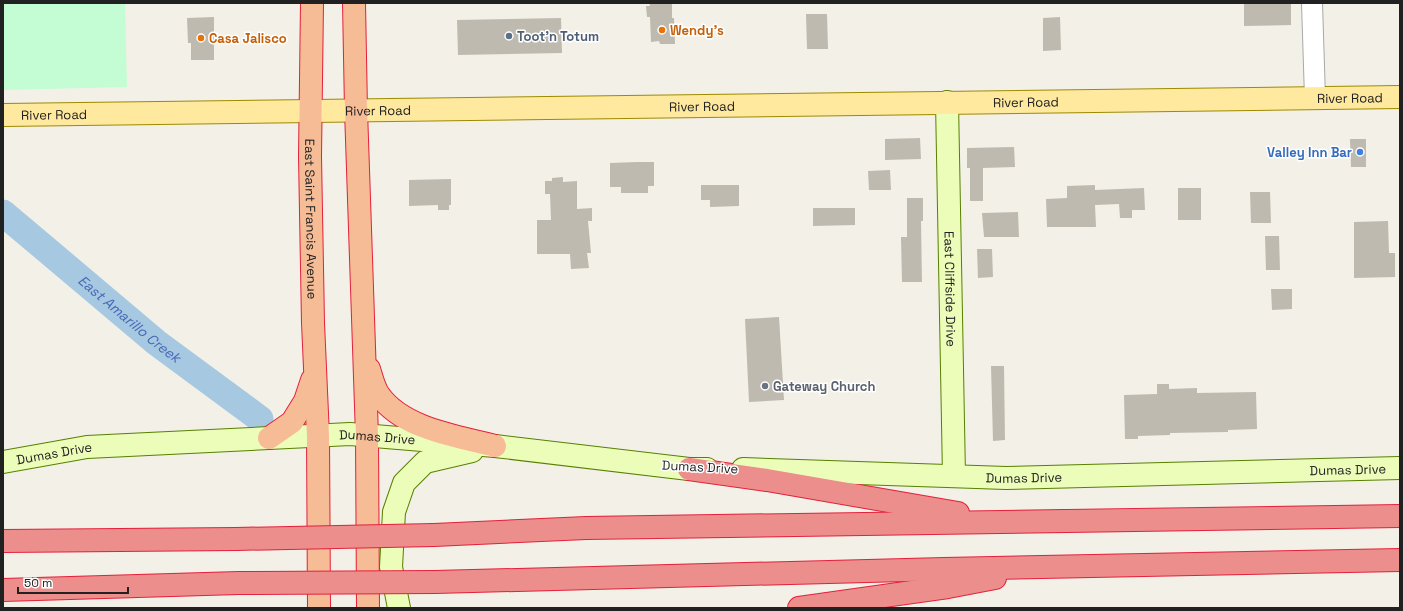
<svg xmlns="http://www.w3.org/2000/svg" width="1403" height="611" font-family="'Space Grotesk',sans-serif">
<style>
.park{fill:#c4fcd4}
.lines{fill:none;stroke-linecap:round;stroke-linejoin:round}
.river{stroke:#a6c8e1;stroke-width:27}
.building{fill:#bfbab0}
.tertiary-casing{stroke:#a8a8a8;stroke-width:22}
.secondary-casing{stroke:#588000;stroke-width:24}
.primary-casing{stroke:#9e8a00;stroke-width:24}
.trunk-casing{stroke:#e4203b;stroke-width:24}
.motorway-casing{stroke:#e4203b;stroke-width:24}
.tertiary{stroke:#fff;stroke-width:20}
.secondary{stroke:#ecfdba;stroke-width:22}
.primary{stroke:#ffe99f;stroke-width:22}
.trunk{stroke:#f6bc96;stroke-width:22}
.motorway{stroke:#ec8e8c;stroke-width:22}
.motorway-bridge-casing{stroke:#e4203b;stroke-width:24;stroke-linecap:butt}
.motorway-bridge{stroke:#ec8e8c;stroke-width:22}
.food-dot{fill:#e8710a;stroke:#fff;stroke-width:1.5}
.service-dot{fill:#5c6f8a;stroke:#fff;stroke-width:1.5}
.shop-dot{fill:#3f7fe0;stroke:#fff;stroke-width:1.5}
.worship-dot{fill:#6b7280;stroke:#fff;stroke-width:1.5}
.labels{text-anchor:middle;dominant-baseline:central;stroke-width:3;stroke-linejoin:round;paint-order:stroke}
.food-label{font-size:13px;font-weight:bold;fill:#c56008;stroke:#fff;text-anchor:start}
.service-label{font-size:13px;font-weight:bold;fill:#4e5e75;stroke:#fff;text-anchor:start}
.street-label{font-size:13px;fill:#212121;stroke:#fff}
.shop-label{font-size:13px;font-weight:bold;fill:#366cbe;stroke:#fff;text-anchor:end}
.worship-label{font-size:13px;font-weight:bold;fill:#5b616d;stroke:#fff;text-anchor:start}
.water-label{font-size:14px;font-style:italic;fill:#4768b7;stroke:#fff}
</style>
<rect width="100%" height="100%" fill="#f2f0e7"/>
<!-- park -->
<polygon class="park" points="3,3 125,3 127,87 3,90"/>
<g class="lines">
<!-- river -->
<path class="river" id="s1" d="M 3,213 L 157,343 L 260,419"/>
</g>
<!-- building -->
<g class="building">
<polygon points="649,3 672,3 672,18 674,18 675,44 660,44 659,41 651,42 650,17 647,17 646,6 650,6"/>
<polygon points="1244,3 1291,3 1291,25 1244,26"/>
<polygon points="806,14 827,14 828,49 807,49"/>
<polygon points="214,17 214,60 191,60 191,43 188,43 187,18"/>
<polygon points="1060,17 1061,50 1043,51 1043,18"/>
<polygon points="561,18 562,53 458,55 457,20"/>
<polygon points="920,138 921,159 885,160 885,139"/>
<polygon points="1350,139 1366,139 1366,167 1351,167"/>
<polygon points="1014,147 1015,167 983,168 983,201 970,201 970,168 967,168 967,148"/>
<polygon points="637,162 654,162 654,186 648,186 648,193 621,193 621,187 610,187 610,163"/>
<polygon points="890,170 891,190 869,190 868,171"/>
<polygon points="563,177 563,182 577,181 577,209 592,208 592,221 588,221 591,253 587,253 589,268 571,269 570,254 537,254 537,220 551,220 550,194 545,194 545,181 552,181 552,178"/>
<polygon points="451,179 451,205 449,205 449,210 438,210 438,205 409,206 409,180"/>
<polygon points="701,185 739,185 739,206 710,207 710,200 701,200"/>
<polygon points="1095,185 1095,190 1144,188 1145,210 1132,210 1132,218 1120,218 1119,204 1095,205 1096,227 1047,227 1046,199 1067,198 1067,186"/>
<rect x="1178" y="188" width="23" height="32"/>
<polygon points="1250,192 1270,192 1271,223 1251,223"/>
<polygon points="907,198 923,198 923,221 921,221 922,282 902,282 901,237 907,237"/>
<polygon points="813,208 855,208 855,225 813,226"/>
<polygon points="1018,212 1019,237 984,237 982,213"/>
<polygon points="1388,221 1389,253 1395,253 1395,277 1354,278 1354,222"/>
<polygon points="1265,236 1279,236 1280,270 1266,270"/>
<polygon points="977,249 992,249 993,277 978,278"/>
<polygon points="1271,289 1292,289 1292,309 1272,310"/>
<polygon points="779,317 784,400 749,402 745,319"/>
<polygon points="991,366 1004,366 1005,440 993,441"/>
<polygon points="1157,384 1169,384 1169,389 1197,388 1197,393 1256,392 1257,429 1228,430 1228,432 1170,433 1170,435 1138,436 1138,439 1125,439 1124,395 1157,394"/>
</g>
<g class="lines">
<!-- tertiary casing -->
<g class="tertiary-casing">
<polyline id="tertiary" points="1312,3 1315,98"/>
</g>
<!-- secondary casing -->
<g class="secondary-casing">
<g id="secondary">
<path id="s2" d="M 947,102 L 954,476"/>
<path id="s3" d="M 3,462 L 87,447 L 350,434 L 495,446 L 689,469 L 707,469"/>
<path id="s4" d="M 743,469 L 1006,478 L 1400,468"/>
<polyline points="399,608 391,567 394,512 404,483 425,462 472,451"/>
</g>
</g>
<!-- primary casing -->
<g class="primary-casing">
<g id="primary">
<path id="s5" d="M 3,115 L 1400,97"/>
</g>
</g>
<!-- trunk casing -->
<g class="trunk-casing">
<g id="trunk">
<path id="s6" d="M 312,3 L 310,156 L 313,323 L 318,436 L 319,608"/>
<polyline points="354,3 356,110 367,436 368,608"/>
<path d="M 369,369 C 372,378 374,388 379,395 C 403,429 457,436 495,446"/>
<polyline points="269,438 292,422 305,401 312,380"/>
</g>
</g>
<!-- motorway casing -->
<g class="motorway-casing">
<g id="motorway">
<polyline points="689,469 767,480 958,513"/>
<polyline points="434,535 586,528 1400,516"/>
<polyline points="3,541 236,539"/>
<polyline points="435,582 944,569 1400,560"/>
<polyline points="3,590 239,583"/>
<polyline points="799,608 948,587 995,578"/>
</g>
</g>
<!-- tertiary -->
<use href="#tertiary" class="tertiary"/>
<!-- secondary -->
<use href="#secondary" class="secondary"/>
<!-- primary -->
<use href="#primary" class="primary"/>
<!-- trunk -->
<use href="#trunk" class="trunk"/>
<!-- motorway -->
<use href="#motorway" class="motorway"/>
<!-- motorway-bridge casing -->
<g class="motorway-bridge-casing">
<g id="motorway-bridge">
<polyline points="236,539 434,535"/>
<polyline points="239,583 435,582"/>
</g>
</g>
<!-- motorway-bridge -->
<use href="#motorway-bridge" class="motorway-bridge"/>
</g>
<!-- markers -->
<g class="food-dot">
<circle cx="662" cy="30" r="4"/>
<circle cx="201" cy="38" r="4"/>
</g>
<circle class="service-dot" cx="509" cy="36" r="4"/>
<circle class="shop-dot" cx="1360" cy="152" r="4"/>
<circle class="worship-dot" cx="765" cy="386" r="4"/>
<g class="labels">
<!-- food labels -->
<g class="food-label">
<text x="670" y="30">Wendy's</text>
<text x="209" y="38">Casa Jalisco</text>
</g>
<!-- service labels -->
<g class="service-label">
<text x="517" y="36">Toot'n Totum</text>
</g>
<!-- street labels -->
<g class="street-label">
<text stroke="none"><textPath href="#s5" startOffset="1347">River Road</textPath></text>
<text stroke="none"><textPath href="#s5" startOffset="1023">River Road</textPath></text>
<text stroke="none"><textPath href="#s5" startOffset="699">River Road</textPath></text>
<text stroke="none"><textPath href="#s5" startOffset="375">River Road</textPath></text>
<text stroke="none"><textPath href="#s5" startOffset="51">River Road</textPath></text>
<text stroke="none"><textPath href="#s6" startOffset="216">East Saint Francis Avenue</textPath></text>
<text stroke="none"><textPath href="#s2" startOffset="187">East Cliffside Drive</textPath></text>
<text stroke="none"><textPath href="#s3" startOffset="376">Dumas Drive</textPath></text>
<text stroke="none"><textPath href="#s3" startOffset="52">Dumas Drive</textPath></text>
<text transform="translate(700 467) rotate(3)">Dumas Drive</text>
<text stroke="none"><textPath href="#s4" startOffset="605">Dumas Drive</textPath></text>
<text stroke="none"><textPath href="#s4" startOffset="281">Dumas Drive</textPath></text>
</g>
<!-- shop labels -->
<g class="shop-label">
<text x="1352" y="152">Valley Inn Bar</text>
</g>
<!-- worship labels -->
<g class="worship-label">
<text x="773" y="386">Gateway Church</text>
</g>
<!-- water labels -->
<g class="water-label">
<text stroke="none"><textPath href="#s1" startOffset="165">East Amarillo Creek</textPath></text>
</g>
</g>
<!-- border -->
<rect width="1403" height="611" fill="none" stroke="#212121" stroke-width="8"/>
<!-- scale -->
<path d="M18 587v6h110v-6" fill="none" stroke="#212121" stroke-width="2"/>
<text x="24" y="587" font-size="12" fill="#212121" stroke="#ffffff" stroke-width="3" paint-order="stroke">50 m</text>
</svg>
